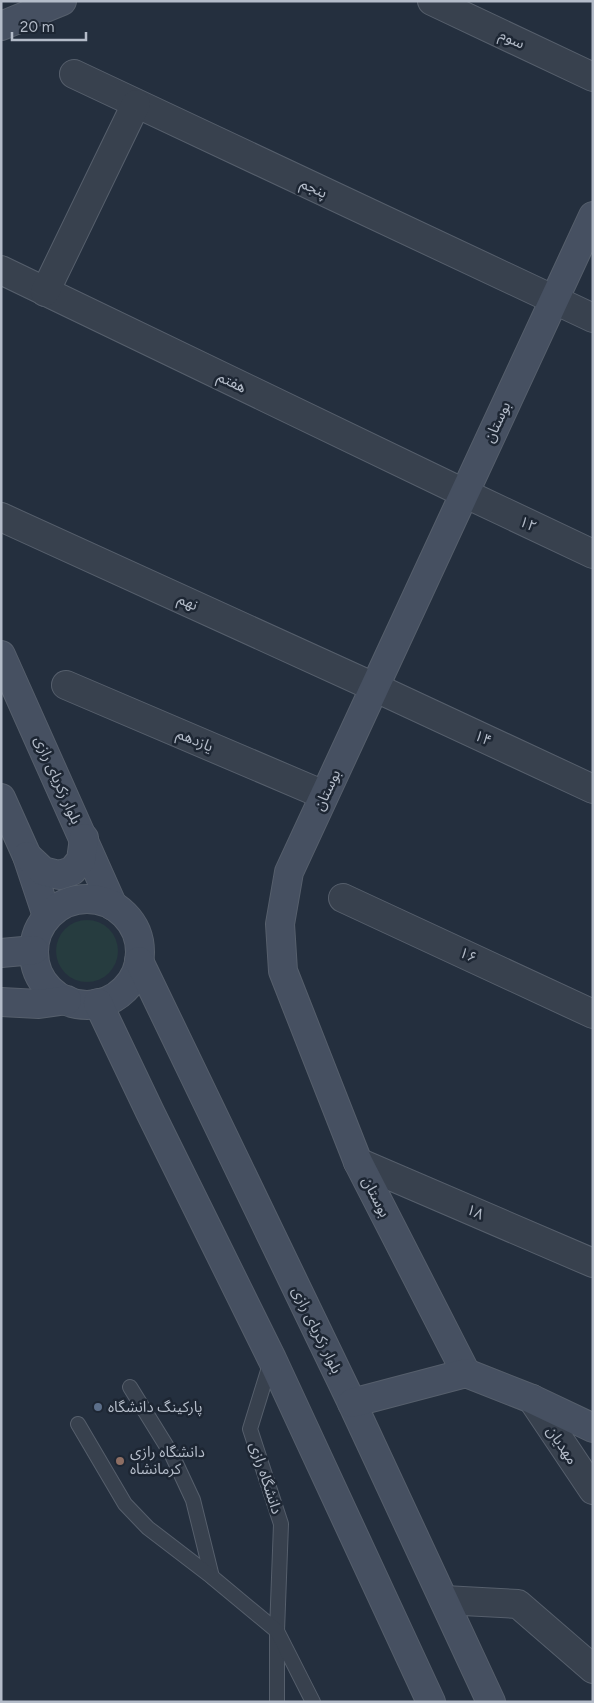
<svg xmlns="http://www.w3.org/2000/svg" width="594" height="1703" font-family="Figtree,'Noto Sans Arabic',sans-serif">
<style>
.green{fill:#263c3f}
.lines{fill:none;stroke-linecap:round;stroke-linejoin:round}
.lane-casing{stroke:#565f6c;stroke-width:16}
.street-casing{stroke:#565f6c;stroke-width:30}
.secondary-casing{stroke:#565f6c;stroke-width:30}
.lane{stroke:#38414e;stroke-width:14}
.street{stroke:#38414e;stroke-width:28}
.secondary{stroke:#465061;stroke-width:28}
.service-dot{fill:#5c6f8a;stroke:#1d2633;stroke-width:2}
.education-dot{fill:#8d6e63;stroke:#1d2633;stroke-width:2}
.labels{text-anchor:middle;dominant-baseline:central;stroke-width:5;stroke-linejoin:round;paint-order:stroke}
.street-label{font-size:15px;fill:#b4bcc9;stroke:#1d2633}
.poi-label{font-size:15px;fill:#b4bcc9;stroke:#1d2633;text-anchor:start}
</style>
<rect width="100%" height="100%" fill="#242f3e"/>
<!-- green -->
<circle class="green" cx="87" cy="951" r="31"/>
<g class="lines">
<!-- lane casing -->
<g class="lane-casing">
<g id="lane">
<polyline points="271,1361 250,1429 281,1524 277,1631 277,1702"/>
<polyline points="130,1387 172,1455 193,1500 212,1577"/>
<polyline points="78,1424 125,1504 148,1528 212,1577 277,1631 313,1702"/>
</g>
</g>
<!-- street casing -->
<g class="street-casing">
<g id="street">
<polyline points="432,1 593,77"/>
<polyline points="74,74 593,318"/>
<polyline points="1,270 464,493 593,554"/>
<polyline points="45,292 136,104"/>
<polyline points="1,517 374,687 593,789"/>
<polyline points="66,685 324,795"/>
<polyline points="343,898 593,1014"/>
<polyline points="358,1162 593,1263"/>
<polyline points="532,1399 593,1490"/>
<polyline points="444,1600 518,1604 593,1669"/>
</g>
</g>
<!-- secondary casing -->
<g class="secondary-casing">
<g id="secondary">
<polyline points="1,26 62,1"/>
<polyline points="1,655 113,906"/>
<polyline points="1,798 27,856 47,916"/>
<polyline points="27,856 43,871 59,875 72,871 81,860 84,838"/>
<circle cx="87" cy="952" r="53"/>
<polyline points="1,953 34,950"/>
<polyline points="139,961 352,1403 491,1702"/>
<polyline points="1,1002 39,1004 67,1000"/>
<polyline points="98,1003 150,1112 272,1359 431,1702"/>
<polyline points="466,1373 358,1162 283,971 280,924 289,872 593,216"/>
<polyline points="352,1403 466,1373 532,1399 593,1428"/>
</g>
</g>
<!-- lane -->
<use href="#lane" class="lane"/>
<!-- street -->
<use href="#street" class="street"/>
<!-- secondary -->
<use href="#secondary" class="secondary"/>
</g>
<!-- markers -->
<circle class="service-dot" cx="98" cy="1407" r="5"/>
<circle class="education-dot" cx="120" cy="1461" r="5"/>
<g class="labels">
<!-- street labels -->
<g class="street-label">
<text transform="translate(512 39) rotate(25)">سوم</text>
<text transform="translate(314 188) rotate(25)">پنجم</text>
<text transform="translate(232 382) rotate(26)">هفتم</text>
<text transform="translate(497 422) rotate(-65)">بوستان</text>
<text transform="translate(528 524) rotate(25)">۱۲</text>
<text transform="translate(188 602) rotate(25)">نهم</text>
<text transform="translate(483 738) rotate(25)">۱۴</text>
<text transform="translate(195 740) rotate(23)">یازدهم</text>
<text transform="translate(58 780) rotate(66)">بلوار زکریای رازی</text>
<text transform="translate(327 790) rotate(-65)">بوستان</text>
<text transform="translate(468 955) rotate(25)">۱۶</text>
<text transform="translate(376 1197) rotate(63)">بوستان</text>
<text transform="translate(475 1212) rotate(23)">۱۸</text>
<text transform="translate(317 1330) rotate(64)">بلوار زکریای رازی</text>
<text transform="translate(562 1445) rotate(56)">مهدیان</text>
<text transform="translate(266 1478) rotate(72)">دانشگاه رازی</text>
</g>
<!-- poi labels -->
<g class="poi-label">
<text x="108" y="1407">پارکینگ دانشگاه</text>
<text x="130" y="1452">دانشگاه رازی<tspan x="130" dy="17">کرمانشاه</tspan></text>
</g>
</g>
<!-- border -->
<rect width="594" height="1703" fill="none" stroke="#b4bcc9" stroke-width="5"/>
<!-- scale -->
<path d="M12 32v8h74v-8" fill="none" stroke="#b4bcc9" stroke-width="2.5"/>
<text x="20" y="32" font-size="15" fill="#b4bcc9" stroke="#1d2633" stroke-width="4" paint-order="stroke">20 m</text>
</svg>
